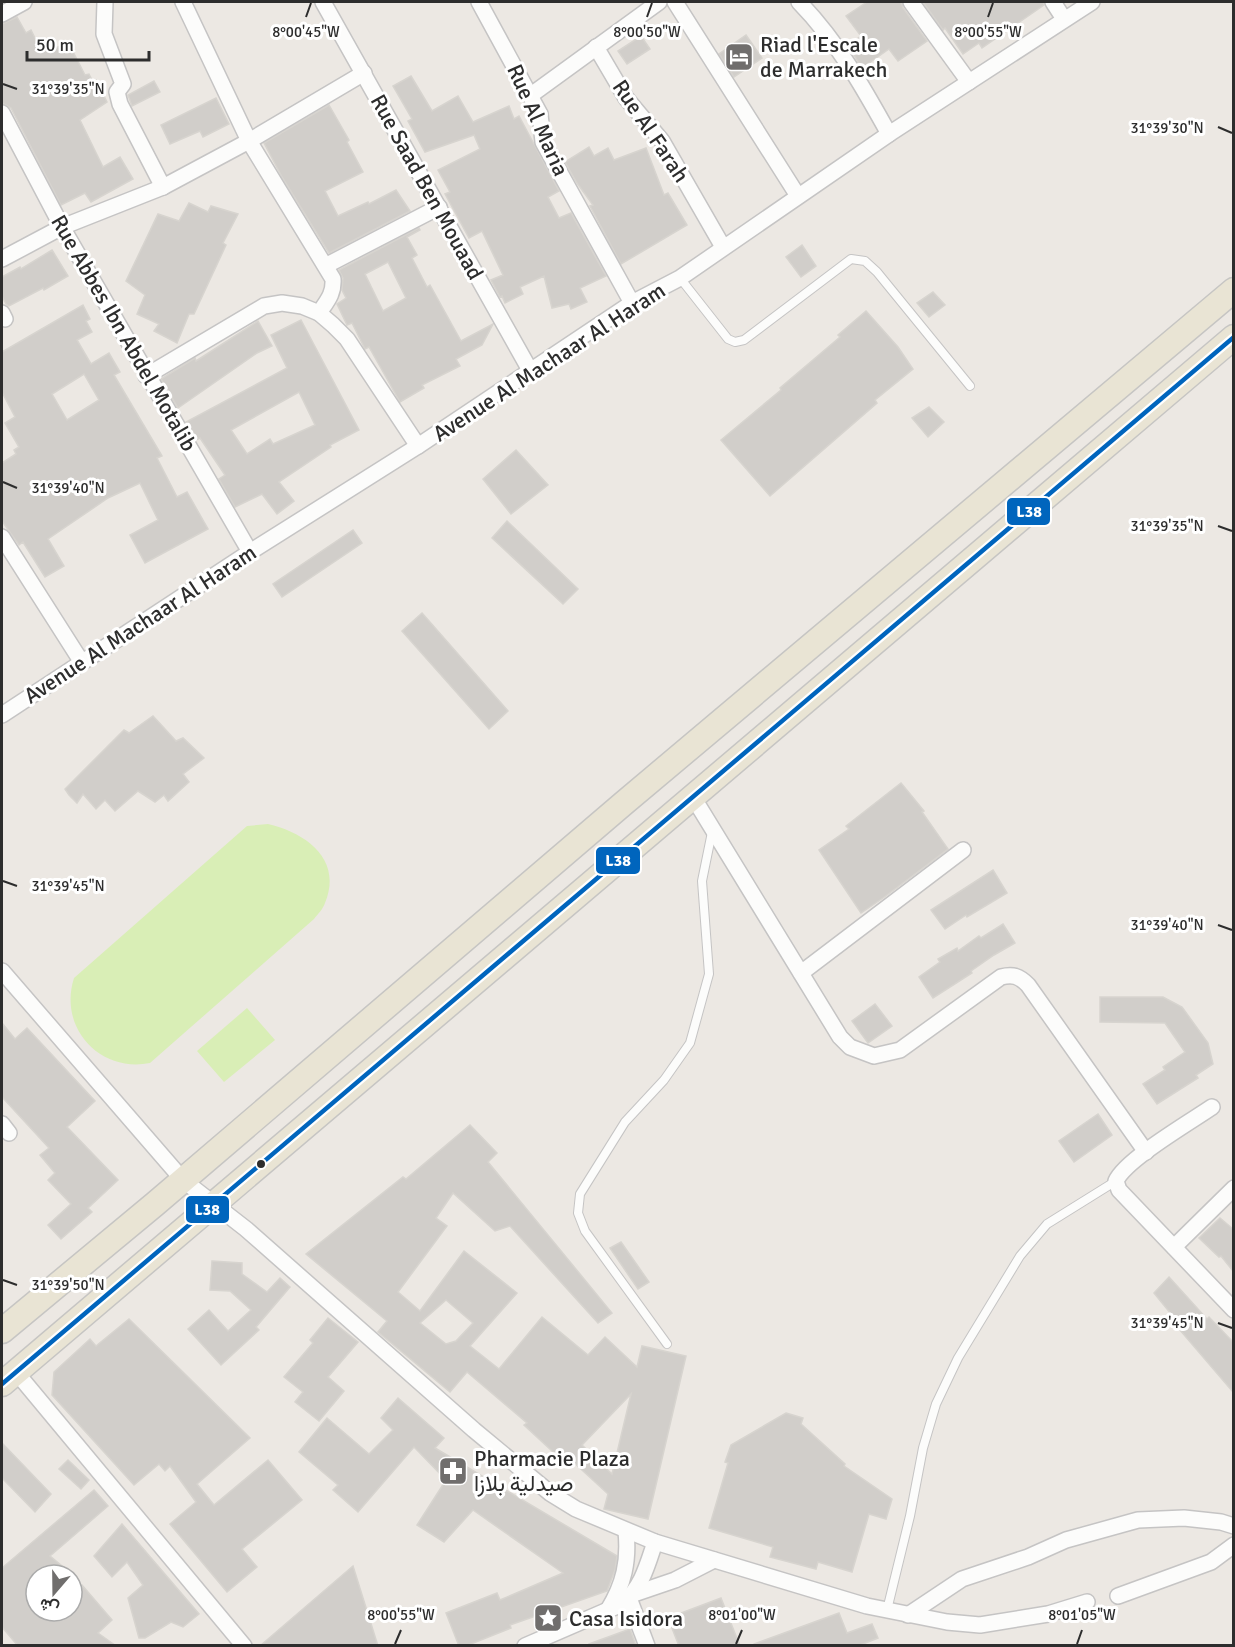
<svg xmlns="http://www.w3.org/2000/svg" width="1235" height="1647" font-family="Signika,Vazirmatn,sans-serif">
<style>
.pitch{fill:#d9eeb6}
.building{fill:#d1ceca;stroke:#d7d4cf;stroke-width:1.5;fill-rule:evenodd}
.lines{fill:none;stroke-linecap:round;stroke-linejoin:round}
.service-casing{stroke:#c5c4c4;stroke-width:10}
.minor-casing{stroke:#c5c4c4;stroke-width:18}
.primary-casing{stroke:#c6c5c3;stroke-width:27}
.service{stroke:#fcfcfb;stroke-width:8}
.minor{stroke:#fcfcfb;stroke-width:15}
.primary{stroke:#e9e4d4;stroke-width:24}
.bus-1-casing{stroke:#fff;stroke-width:9}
.bus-1{stroke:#0065bd;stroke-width:4.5}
.ticks{fill:none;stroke:#2d2d2d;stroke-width:2}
.bus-dot{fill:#2d2d2d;stroke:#fff;stroke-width:2}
.labels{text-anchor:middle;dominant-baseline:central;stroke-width:6;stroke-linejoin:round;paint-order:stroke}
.poi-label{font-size:22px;fill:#2d2d2d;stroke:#fff;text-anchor:start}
.street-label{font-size:22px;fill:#2d2d2d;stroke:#fff}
.ticks-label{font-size:15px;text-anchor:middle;fill:#2d2d2d;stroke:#fff;stroke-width:6;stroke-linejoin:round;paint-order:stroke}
.line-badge{stroke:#fff;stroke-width:2}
.badge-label{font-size:16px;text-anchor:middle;font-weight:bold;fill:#fff}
</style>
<rect width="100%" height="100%" fill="#ece8e3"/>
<!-- pitch -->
<g class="pitch">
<path d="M 268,824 C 306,833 343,859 325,903 C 323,909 318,914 314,919 L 150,1063 C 100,1073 58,1028 74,978 L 247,826 Z"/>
<polygon points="247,1008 275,1040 224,1082 197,1051"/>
</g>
<!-- building -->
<g class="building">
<polygon points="867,2 901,2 903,8 927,41 898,61 889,49 862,68 848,45 861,36 846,16"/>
<polygon points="923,2 1043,2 1044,5 982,48 979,43 963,54 945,28 943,30"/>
<polygon points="17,17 26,33 31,30 38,44 46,39 52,50 68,42 85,75 89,74 93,82 96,80 107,102 80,120 103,167 120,157 133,179 91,202 85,193 61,205 11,108 2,103 2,24"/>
<polygon points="746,35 762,58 734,77 719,54"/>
<polygon points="641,36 650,49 627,64 618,51"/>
<polygon points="411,76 432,111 458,96 473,122 509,106 514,119 519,116 559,191 548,197 559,218 571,213 606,276 580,288 587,302 571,309 569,304 552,308 544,276 520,287 523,294 505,303 502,296 500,297 491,280 503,275 482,231 469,238 445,194 450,192 438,170 480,149 474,135 425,152 408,121 412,119 393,86"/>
<polygon points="154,81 160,92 132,106 128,95"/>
<polygon points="216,98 229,124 203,137 200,131 170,144 161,125"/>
<polygon points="329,105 349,140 347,142 363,172 325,191 338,216 368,202 369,204 396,190 410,211 329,253 282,177 264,143"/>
<polygon points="589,147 594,156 608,148 614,160 646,148 664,195 668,193 687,225 621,264 590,206 593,205 577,183 565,162"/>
<polygon points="189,203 208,212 211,206 238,214 223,243 226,245 194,314 189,314 177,343 154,331 159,324 137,314 145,295 126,281 158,214 179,221"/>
<path d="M 419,228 L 420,230 L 407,237 L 417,255 L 412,258 L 427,287 L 430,285 L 461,341 L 493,324 L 482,345 L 456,359 L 460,366 L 422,385 L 424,388 L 400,402 L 369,347 L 365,349 L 352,323 L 347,325 L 337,304 L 346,298 L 342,290 L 343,278 L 339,270 ZM 388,262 L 406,298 L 383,311 L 365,274 Z"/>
<polygon points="802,245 816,266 801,277 786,257"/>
<polygon points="52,250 68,276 44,290 43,288 9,306 6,304 2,296 2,277 20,267 21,269"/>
<polygon points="933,292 945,305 929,317 917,303"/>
<path d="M 83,305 L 90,319 L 86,321 L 92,332 L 77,340 L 91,364 L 109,353 L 120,372 L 114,375 L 162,456 L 157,458 L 177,497 L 187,492 L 208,529 L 145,563 L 130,535 L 158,520 L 140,483 L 108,498 L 48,539 L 64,566 L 45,577 L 23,542 L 19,545 L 2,521 L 2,463 L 16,454 L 14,450 L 19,447 L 5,423 L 15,417 L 2,392 L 2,352 ZM 84,374 L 99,400 L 67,420 L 52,394 Z"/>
<polygon points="866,311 898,347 913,369 875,400 877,403 770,496 721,440 781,390 780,388 840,337 838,335"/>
<path d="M 301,320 L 359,430 L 330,445 L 331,447 L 279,482 L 294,501 L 277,514 L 262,494 L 235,507 L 219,479 L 225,475 L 200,438 L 196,440 L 186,422 L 287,368 L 271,335 ZM 299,392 L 315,425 L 273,444 L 270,439 L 247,454 L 231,430 Z"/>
<polygon points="258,321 272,346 257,353 178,408 161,379 195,358 196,361"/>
<polygon points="929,407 944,422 928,437 912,418"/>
<polygon points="516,450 548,485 511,514 483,479"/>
<polygon points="507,521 578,589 563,604 492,538"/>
<polygon points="353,530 362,543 282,597 273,584"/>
<polygon points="422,613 508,711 489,729 402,631"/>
<polygon points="153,716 176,741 183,738 204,758 183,774 189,782 168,801 164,795 155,802 138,791 115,811 105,800 96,809 83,794 77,803 69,795 65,789 124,730 129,733"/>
<polygon points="901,783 924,811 922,812 948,849 883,898 861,913 819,850 849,829 846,826"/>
<polygon points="993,870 1007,893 967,917 966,915 945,929 931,910"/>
<polygon points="1003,924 1015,943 994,955 971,971 972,973 933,998 919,977 940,962 938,959 957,948 958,951 979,936 981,938"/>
<polygon points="1100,997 1163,997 1182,1007 1208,1043 1213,1064 1196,1075 1198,1078 1157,1104 1143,1084 1165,1070 1163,1067 1185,1052 1165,1023 1100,1022"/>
<polygon points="875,1004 892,1026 868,1043 852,1021"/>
<polygon points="2,1023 15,1039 27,1028 95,1101 67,1127 118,1180 88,1208 92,1212 61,1239 48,1225 71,1204 48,1180 55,1173 40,1155 49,1148 2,1097"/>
<polygon points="1098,1114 1112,1135 1074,1162 1059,1141"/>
<path d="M 470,1125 L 497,1153 L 488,1162 L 612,1313 L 598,1323 L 510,1226 L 495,1231 L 453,1193 L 436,1218 L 447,1226 L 398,1292 L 420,1311 L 464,1251 L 517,1293 L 470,1346 L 499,1369 L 542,1317 L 588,1355 L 605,1337 L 637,1367 L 642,1346 L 686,1356 L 648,1519 L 604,1509 L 608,1494 L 570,1459 L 566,1464 L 524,1425 L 527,1423 L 467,1372 L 450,1392 L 378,1332 L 387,1321 L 306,1254 L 403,1177 L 406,1179 ZM 446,1300 L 473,1323 L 456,1341 L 446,1344 L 420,1323 ZM 631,1394 L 612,1474 L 582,1445 Z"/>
<polygon points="1220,1218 1233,1229 1233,1271 1221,1256 1219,1257 1199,1238"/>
<polygon points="621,1242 649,1282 638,1289 610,1248"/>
<polygon points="212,1261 242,1263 242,1274 267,1292 280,1278 290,1287 256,1327 259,1330 221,1365 188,1329 209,1310 228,1331 251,1310 230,1291 210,1290"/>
<polygon points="1169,1277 1207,1319 1209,1317 1233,1342 1233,1392 1173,1322 1176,1320 1154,1293"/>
<polygon points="328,1318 358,1342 328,1377 344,1391 319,1421 295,1402 303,1392 284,1377 313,1343 310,1340"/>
<polygon points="129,1319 250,1438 197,1484 214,1505 268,1460 302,1500 242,1549 257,1567 227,1592 170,1524 196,1502 170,1466 165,1471 159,1464 134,1485 52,1395 54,1372 90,1339 96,1346"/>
<polygon points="398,1398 444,1438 435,1448 617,1556 615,1570 607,1591 510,1625 511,1628 466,1646 459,1646 446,1613 497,1593 500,1600 563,1573 473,1510 444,1542 417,1525 446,1480 414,1447 358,1512 333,1490 338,1485 299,1452 327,1418 369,1454 393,1430 381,1418"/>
<polygon points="786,1413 803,1418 801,1424 845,1464 844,1466 892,1499 886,1519 869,1514 852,1572 818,1562 816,1569 770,1557 773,1547 709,1528 728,1463 725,1462 731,1445"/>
<polygon points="2,1443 51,1494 35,1512 2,1478"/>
<polygon points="68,1460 89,1480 81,1489 59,1469"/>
<polygon points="94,1490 108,1506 50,1556 73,1575 36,1575 36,1611 72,1611 72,1594 82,1585 112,1620 98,1633 116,1646 18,1646 2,1627 2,1568"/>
<polygon points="122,1524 199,1614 183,1627 171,1622 145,1638 139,1638 128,1598 143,1585 127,1562 112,1577 94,1556"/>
<polygon points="353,1566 378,1646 260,1646"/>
<polygon points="721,1598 740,1646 679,1646 668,1618"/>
<polygon points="839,1613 847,1633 872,1624 878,1638 858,1646 754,1646 754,1644"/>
<polygon points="630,1629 636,1646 590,1646 589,1644"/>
</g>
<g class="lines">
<!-- service casing -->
<g class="service-casing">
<g id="service">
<polyline points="680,278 728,339 735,342 744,340 851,259 865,261 877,272 970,386"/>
<polyline points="667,1344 585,1231 578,1213 580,1194 625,1122 664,1080 690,1043 709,974 702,881 712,832"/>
<polyline points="887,1610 910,1516 923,1448 936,1404 958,1358 1020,1256 1047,1224 1116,1181"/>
</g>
</g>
<!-- minor casing -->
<g class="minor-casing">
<g id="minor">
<polyline points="105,2 104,34 123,84 117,92 120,104 163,187"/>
<path d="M 183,2 L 249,141 L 333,279 C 334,294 327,301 319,313"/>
<polyline points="323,2 531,372"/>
<polyline points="479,2 540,114 543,142 632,303"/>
<polyline points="675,2 798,196"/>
<path d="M 799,2 C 837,41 863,87 889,134"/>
<polyline points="911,2 969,82"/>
<polyline points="1053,2 1064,19"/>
<polyline points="2,14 24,2"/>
<polyline points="596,47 626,98 662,141 723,247"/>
<polyline points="531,95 659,2"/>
<polyline points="2,113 62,227 250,552"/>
<polyline points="2,259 62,227 163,187 249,141 364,73"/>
<polyline points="327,265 439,207"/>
<polyline points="2,313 5,319"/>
<polyline points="146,376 264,306 282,303 302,306 319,313 333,325 347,339 418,446"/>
<polyline points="2,537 81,661"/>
<polyline points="2,715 250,552 418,446 632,303 680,278 889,134 1092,2"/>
<path d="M 693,797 L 840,1037 L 850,1047 L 874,1056 L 900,1050 L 1001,977 C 1013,974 1019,976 1028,985 L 1146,1152"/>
<polyline points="2,971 183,1180 246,1229 474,1430 550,1493 576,1509 655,1542 867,1606 947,1622 980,1625 1048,1614 1087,1602"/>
<polyline points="801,973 963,850"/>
<path d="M 1212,1107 C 1190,1122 1125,1160 1116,1181 L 1119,1190 L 1234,1310"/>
<polyline points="2,1124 9,1133"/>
<polyline points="1174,1247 1234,1188"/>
<polyline points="16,1372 244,1646"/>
<polyline points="634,1594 675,1580 714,1560"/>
<polyline points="1118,1596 1211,1562 1234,1545"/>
<polyline points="629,1598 647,1646"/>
<path d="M 608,1610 C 624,1584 629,1561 626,1531"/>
<polyline points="908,1615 962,1579 1028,1557 1066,1540 1138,1520 1184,1518 1221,1522 1234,1526"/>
<path d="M 525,1646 L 622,1604 C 642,1587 647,1566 655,1542"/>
</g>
</g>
<!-- primary casing -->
<g class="primary-casing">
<g id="primary">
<polyline points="2,1331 155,1204 624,803 1234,290"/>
<polyline points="2,1384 1234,337"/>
</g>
</g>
<!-- service -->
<use href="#service" class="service"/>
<!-- minor -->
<use href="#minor" class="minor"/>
<!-- primary -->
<use href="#primary" class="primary"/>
<!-- bus-1 casing -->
<g class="bus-1-casing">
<polyline id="bus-1" points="2,1384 1234,337"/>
</g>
<!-- bus-1 -->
<use href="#bus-1" class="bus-1"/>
</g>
<!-- ticks -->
<path class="ticks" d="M 306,17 L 311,3M 647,17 L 652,3M 988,17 L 993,3M 3,84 L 17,89M 1218,127 L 1232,133M 3,482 L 17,488M 1218,526 L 1232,531M 3,881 L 17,886M 1218,925 L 1232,930M 3,1280 L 17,1285M 1218,1323 L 1232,1328M 395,1644 L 401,1630M 736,1644 L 742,1630M 1077,1644 L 1082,1630"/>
<!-- icons -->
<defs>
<g id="hotel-square" transform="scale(1.5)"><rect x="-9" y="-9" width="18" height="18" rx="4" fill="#706e6d" stroke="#fff"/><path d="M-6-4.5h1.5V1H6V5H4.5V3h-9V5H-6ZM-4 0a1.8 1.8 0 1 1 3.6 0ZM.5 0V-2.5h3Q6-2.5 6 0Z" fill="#fff"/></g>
<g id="pharmacy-square" transform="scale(1.5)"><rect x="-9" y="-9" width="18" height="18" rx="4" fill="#706e6d" stroke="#fff"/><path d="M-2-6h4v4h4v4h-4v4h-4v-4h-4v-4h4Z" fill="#fff"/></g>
<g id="sight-square" transform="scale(1.5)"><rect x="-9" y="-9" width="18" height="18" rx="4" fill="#706e6d" stroke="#fff"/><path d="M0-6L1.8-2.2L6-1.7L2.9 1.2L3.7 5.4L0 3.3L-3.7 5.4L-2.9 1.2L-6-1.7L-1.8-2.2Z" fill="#fff"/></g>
</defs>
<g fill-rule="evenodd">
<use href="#hotel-square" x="739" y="57"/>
<use href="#pharmacy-square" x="453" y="1471"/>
<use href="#sight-square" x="548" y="1618"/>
</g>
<!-- markers -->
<circle class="bus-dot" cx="261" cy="1164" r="5"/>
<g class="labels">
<!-- poi labels -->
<g class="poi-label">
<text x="760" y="44">Riad l'Escale<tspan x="760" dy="25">de Marrakech</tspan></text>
<text x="474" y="1458">Pharmacie Plaza<tspan x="474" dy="25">صيدلية بلازا</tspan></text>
<text x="569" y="1618">Casa Isidora</text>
</g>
<!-- street labels -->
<g class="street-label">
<text transform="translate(538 120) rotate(66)">Rue Al Maria</text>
<text transform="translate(651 131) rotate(56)">Rue Al Farah</text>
<text transform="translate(427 187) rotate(61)">Rue Saad Ben Mouaad</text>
<text transform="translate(124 333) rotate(60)">Rue Abbes Ibn Abdel Motalib</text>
<text transform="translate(549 362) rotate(-33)">Avenue Al Machaar Al Haram</text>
<text transform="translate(140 624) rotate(-33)">Avenue Al Machaar Al Haram</text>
</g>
</g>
<g class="ticks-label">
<text x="306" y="37">8°00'45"W</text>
<text x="647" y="37">8°00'50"W</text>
<text x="988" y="37">8°00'55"W</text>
<text x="68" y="94">31°39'35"N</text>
<text x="1167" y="133">31°39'30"N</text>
<text x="68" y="493">31°39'40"N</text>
<text x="1167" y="531">31°39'35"N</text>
<text x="68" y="891">31°39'45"N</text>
<text x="1167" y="930">31°39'40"N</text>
<text x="68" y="1290">31°39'50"N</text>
<text x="1167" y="1328">31°39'45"N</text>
<text x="401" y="1620">8°00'55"W</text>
<text x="742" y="1620">8°01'00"W</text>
<text x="1082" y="1620">8°01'05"W</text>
</g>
<g class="line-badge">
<rect x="1006" y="497" width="45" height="29" rx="6" fill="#0065bd"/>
<rect x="595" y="846" width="46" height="29" rx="6" fill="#0065bd"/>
<rect x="185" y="1195" width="45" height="29" rx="6" fill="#0065bd"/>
</g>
<g class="badge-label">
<text x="1029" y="517">L38</text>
<text x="618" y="866">L38</text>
<text x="207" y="1215">L38</text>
</g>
<!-- border -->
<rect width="1235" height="1647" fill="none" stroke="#2d2d2d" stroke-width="6"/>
<!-- north arrow -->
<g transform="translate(54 1593) rotate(200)"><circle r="28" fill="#ffffff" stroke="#ababab" stroke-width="1.5"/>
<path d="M0-4.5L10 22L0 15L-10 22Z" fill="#706e6d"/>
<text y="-9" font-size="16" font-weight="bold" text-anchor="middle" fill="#2d2d2d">ش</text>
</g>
<!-- scale -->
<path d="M27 51v9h122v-9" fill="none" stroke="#2d2d2d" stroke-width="3"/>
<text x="36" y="51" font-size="18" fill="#2d2d2d" stroke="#ffffff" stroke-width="4.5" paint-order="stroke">50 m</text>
</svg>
